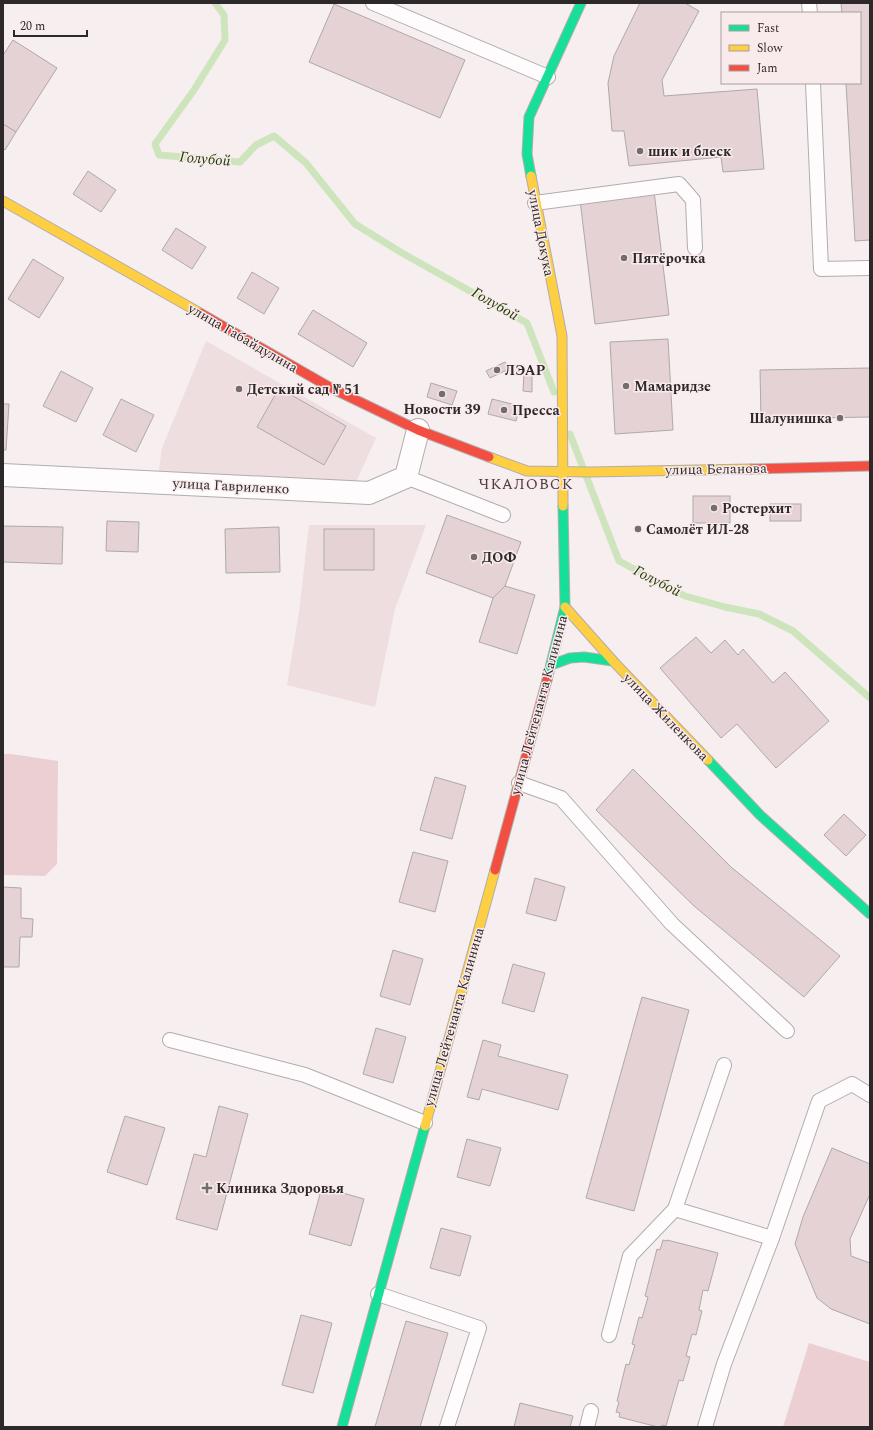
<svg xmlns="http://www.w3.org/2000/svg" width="873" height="1430" font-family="Spectral,serif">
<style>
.built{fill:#eededf}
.green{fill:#eccfd2}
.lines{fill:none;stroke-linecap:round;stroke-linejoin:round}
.stream{stroke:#cee4bd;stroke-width:7}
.building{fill:#e4d2d5;stroke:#afa9aa}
.lane-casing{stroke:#b2adad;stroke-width:16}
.street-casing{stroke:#b2adad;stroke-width:24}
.fast-casing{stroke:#b2adad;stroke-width:11}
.slow-casing{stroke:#b2adad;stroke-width:11}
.jam-casing{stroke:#b2adad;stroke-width:11}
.lane{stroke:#fefcfd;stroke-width:14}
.street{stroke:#fefcfd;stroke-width:22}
.fast{stroke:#16e098;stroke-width:9}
.slow{stroke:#ffcf43;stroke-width:9}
.jam{stroke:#f24e42;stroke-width:9}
.poi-dot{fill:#736d6e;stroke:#f9ebec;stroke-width:1.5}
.labels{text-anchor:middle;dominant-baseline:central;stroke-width:3;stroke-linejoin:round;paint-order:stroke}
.poi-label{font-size:14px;font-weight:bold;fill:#2d2829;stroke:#f9ebec;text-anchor:start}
.street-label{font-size:14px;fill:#2d2829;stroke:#f9ebec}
.water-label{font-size:15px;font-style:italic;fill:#1b3900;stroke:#f9ebec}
.neighbourhood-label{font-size:15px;letter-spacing:1px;fill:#4a3f40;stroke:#f9ebec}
</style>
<rect width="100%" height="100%" fill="#f6eeef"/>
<!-- built -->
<g class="built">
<polygon points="206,341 376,438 356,482 158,476 162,448"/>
<polygon points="309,525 426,525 395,609 375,707 287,685 299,612"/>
</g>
<!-- green -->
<g class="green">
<polygon points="3,754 11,754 58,761 57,864 45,876 3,875"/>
<polygon points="809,1343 870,1362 870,1427 783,1427"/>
</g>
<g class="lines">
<!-- stream -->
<g class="stream">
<polyline points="215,3 224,15 225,40 194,90 155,144 159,155 240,162 256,145 274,136 306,163 355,224 402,253 527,323 554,392"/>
<polyline points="570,434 619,561 685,596 725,607 759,614 793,631 870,698"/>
</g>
</g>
<!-- building -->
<g class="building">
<polygon points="640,3 685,3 699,11 662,80 664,96 757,89 764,169 723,172 721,157 629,166 624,131 612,131 608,83 614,56"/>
<polygon points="841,3 870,3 870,240 855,241 846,83 860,83 860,13 842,13"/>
<polygon points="334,4 465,60 440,118 309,62"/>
<polygon points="13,40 57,68 16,132 3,124 3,55"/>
<polygon points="3,124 16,132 5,150 3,148"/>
<polygon points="88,171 116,190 101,212 73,194"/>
<polygon points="654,191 669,315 595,324 580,200"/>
<polygon points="176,228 206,247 192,269 162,250"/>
<polygon points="33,259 64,278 39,318 8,299"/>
<polygon points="252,272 279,288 264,314 237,298"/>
<polygon points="313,310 367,343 353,367 298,334"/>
<polygon points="668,339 673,430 615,434 610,342"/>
<polygon points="505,362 509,369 490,378 486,371"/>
<polygon points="870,368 870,417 761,419 760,370"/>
<polygon points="61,371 93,388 76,422 43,406"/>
<polygon points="524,374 532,375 532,392 523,391"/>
<polygon points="431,383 457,391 452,405 427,397"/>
<polygon points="279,388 346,426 324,465 257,427"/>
<polygon points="121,399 154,415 136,452 103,435"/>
<polygon points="492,399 520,406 516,421 488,414"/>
<polygon points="3,404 9,404 6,450 3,450"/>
<rect x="693" y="496" width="37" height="27"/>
<rect x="770" y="504" width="31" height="17"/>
<polygon points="447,515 521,542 505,586 493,598 426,573"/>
<polygon points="107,521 139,522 138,552 106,551"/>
<polygon points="3,526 63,527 62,564 3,562"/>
<polygon points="279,527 280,572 226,573 225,529"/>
<rect x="324" y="529" width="50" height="41"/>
<polygon points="505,586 535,595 517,654 479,642 493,598"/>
<polygon points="696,637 711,653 725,640 738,655 743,649 773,683 785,672 829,721 776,768 737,724 721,738 660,668"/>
<polygon points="633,769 731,867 840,956 804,997 694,906 596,810"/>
<polygon points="435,777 466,786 452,839 420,830"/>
<polygon points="844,814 866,835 846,856 824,835"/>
<polygon points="413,852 448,861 435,912 399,902"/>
<polygon points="535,878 565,887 556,921 526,913"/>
<polygon points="3,887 21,888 21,918 33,919 32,937 20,937 19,967 3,967"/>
<polygon points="393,950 423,959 410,1005 380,996"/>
<polygon points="513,964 545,973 534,1012 502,1003"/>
<polygon points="642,997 689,1010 634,1211 586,1198"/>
<polygon points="376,1028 406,1037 393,1083 363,1074"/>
<polygon points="483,1040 501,1045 498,1056 568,1075 558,1110 482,1089 479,1100 467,1097"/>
<polygon points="219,1106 248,1114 217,1230 176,1219 194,1154 206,1157"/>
<polygon points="125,1116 165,1128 147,1185 107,1172"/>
<polygon points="467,1139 501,1148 490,1186 457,1177"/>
<polygon points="832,1148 870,1164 870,1194 850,1239 851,1256 870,1263 870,1324 831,1309 817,1298 795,1244 803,1217"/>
<polygon points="322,1187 364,1199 351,1246 309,1234"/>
<polygon points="441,1228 471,1236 460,1276 430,1268"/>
<polygon points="663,1240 667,1241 667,1240 718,1253 708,1291 703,1290 699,1310 702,1311 696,1335 692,1334 686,1356 690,1357 683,1381 679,1380 666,1426 662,1425 661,1427 658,1427 619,1417 620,1413 616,1412 619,1402 617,1401 626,1364 629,1365 635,1345 632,1344 639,1317 642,1318 648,1297 645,1296 657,1249 660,1250"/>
<polygon points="301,1315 332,1323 313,1393 282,1385"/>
<polygon points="406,1321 448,1333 420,1427 375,1427"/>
<polygon points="520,1403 573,1416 570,1427 514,1427"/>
</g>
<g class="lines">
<!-- lane casing -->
<g class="lane-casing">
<g id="lane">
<polyline points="373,3 548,77"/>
<polyline points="809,3 810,13"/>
<polyline points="813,83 821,269 870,268"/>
<polyline points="535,203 679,184 693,200 695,248"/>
<polyline points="406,477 503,515"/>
<polyline points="519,783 561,798 672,924 787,1031"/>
<polyline points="170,1040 305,1075 425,1123"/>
<polyline points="675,1209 724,1065"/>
<polyline points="378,1294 479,1328 447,1427"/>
<polyline points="609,1335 630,1256 675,1209 772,1238"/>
<polyline points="587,1427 591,1411"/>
<polyline points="705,1427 724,1364 772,1238 819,1101 852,1084 870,1095"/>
</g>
</g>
<!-- street casing -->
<g class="street-casing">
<polyline id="street" points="3,475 369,493 406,477 418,430"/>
</g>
<!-- fast casing -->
<g class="fast-casing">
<g id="fast">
<polyline points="531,176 527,154 529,117 581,3"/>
<polyline points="551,665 570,658 584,657 613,661"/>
<polyline points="547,680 565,607 563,506"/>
<polyline points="708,760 760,815 870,914"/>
<polyline points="342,1427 425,1126"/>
</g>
</g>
<!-- slow casing -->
<g class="slow-casing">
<g id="slow">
<polyline points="531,176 562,336 563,506"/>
<polyline points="3,201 200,313"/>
<polyline points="489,457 527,471 590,472 751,469"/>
<polyline points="565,607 613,661 708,760"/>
<polyline points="425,1126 495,870"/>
</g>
</g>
<!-- jam casing -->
<g class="jam-casing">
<g id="jam">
<polyline points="200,313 331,388 418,430 489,457"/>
<polyline points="751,469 870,466"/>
<polyline points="495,870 547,680"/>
</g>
</g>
<!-- lane -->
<use href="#lane" class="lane"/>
<!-- street -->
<use href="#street" class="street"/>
<!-- fast -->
<use href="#fast" class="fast"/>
<!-- slow -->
<use href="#slow" class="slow"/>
<!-- jam -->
<use href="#jam" class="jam"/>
</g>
<!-- markers -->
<g class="poi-dot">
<circle cx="640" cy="151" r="4"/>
<circle cx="624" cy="258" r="4"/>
<circle cx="497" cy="370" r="4"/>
<circle cx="626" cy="386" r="4"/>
<circle cx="239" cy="389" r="4"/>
<circle cx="442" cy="394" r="4"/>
<circle cx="504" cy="410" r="4"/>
<circle cx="840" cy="418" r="4"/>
<circle cx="714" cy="508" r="4"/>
<circle cx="638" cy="529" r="4"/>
<circle cx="474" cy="557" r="4"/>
<path d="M205 1182h4v4h4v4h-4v4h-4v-4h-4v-4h4z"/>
</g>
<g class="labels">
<!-- poi labels -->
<g class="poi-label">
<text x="648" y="151">шик и блеск</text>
<text x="632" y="258">Пятёрочка</text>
<text x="505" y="370">ЛЭАР</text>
<text x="634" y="386">Мамаридзе</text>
<text x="247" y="389">Детский сад № 51</text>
<text x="442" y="409" text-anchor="middle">Новости 39</text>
<text x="512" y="410">Пресса</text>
<text x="832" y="418" text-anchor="end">Шалунишка</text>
<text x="722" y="508">Ростерхит</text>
<text x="646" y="529">Самолёт ИЛ-28</text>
<text x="482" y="557">ДОФ</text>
<text x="216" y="1188">Клиника Здоровья</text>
</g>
<!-- street labels -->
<g class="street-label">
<text transform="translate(541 233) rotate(79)">улица Докука</text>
<text transform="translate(243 338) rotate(30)">улица Габайдулина</text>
<text transform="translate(716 469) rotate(-1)">улица Беланова</text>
<text transform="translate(231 486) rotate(3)">улица Гавриленко</text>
<text transform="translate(539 705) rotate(-75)">улица Лейтенанта Калинина</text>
<text transform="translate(666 717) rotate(46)">улица Жиленкова</text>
<text transform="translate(454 1017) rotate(-74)">улица Лейтенанта Калинина</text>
</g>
<!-- water labels -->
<g class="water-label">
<text transform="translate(205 159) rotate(5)">Голубой</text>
<text transform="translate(495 304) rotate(30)">Голубой</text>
<text transform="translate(657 581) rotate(27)">Голубой</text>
</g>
<!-- neighbourhood labels -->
<g class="neighbourhood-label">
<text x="526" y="484">ЧКАЛОВСК</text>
</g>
</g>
<!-- border -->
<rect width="873" height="1430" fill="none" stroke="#2d2829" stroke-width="8"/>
<!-- legend -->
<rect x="721" y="12" width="140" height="72" fill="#f9ebec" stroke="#a79d9e"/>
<rect x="729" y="25" width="20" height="6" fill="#16e098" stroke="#a79d9e"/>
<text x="757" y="32" font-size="12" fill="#2d2829">Fast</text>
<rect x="729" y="45" width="20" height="6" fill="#ffcf43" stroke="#a79d9e"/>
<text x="757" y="52" font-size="12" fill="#2d2829">Slow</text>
<rect x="729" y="65" width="20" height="6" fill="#f24e42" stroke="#a79d9e"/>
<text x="757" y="72" font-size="12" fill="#2d2829">Jam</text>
<!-- scale -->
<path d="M14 30v6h73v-6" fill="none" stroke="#2d2829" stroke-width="2"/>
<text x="20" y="30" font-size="12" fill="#2d2829" stroke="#f9ebec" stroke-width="3" paint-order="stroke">20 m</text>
</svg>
